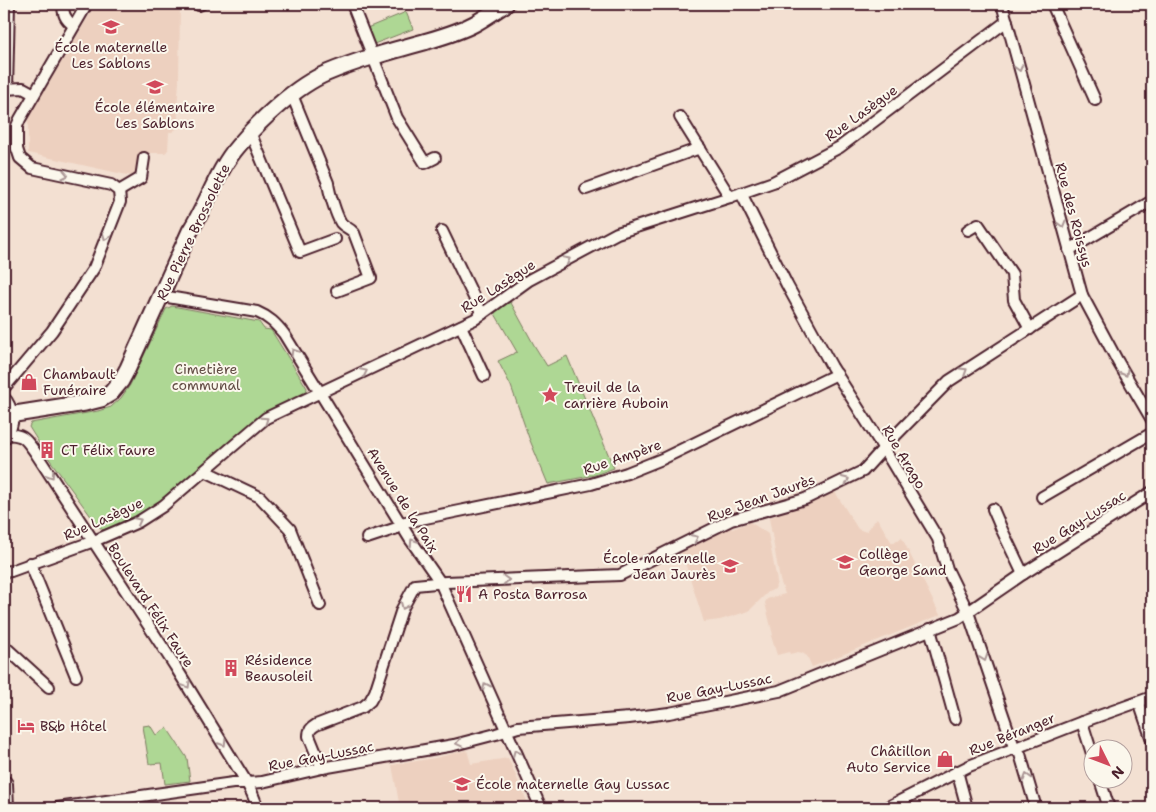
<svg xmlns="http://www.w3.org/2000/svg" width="1156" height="812" font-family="'Shantell Sans',sans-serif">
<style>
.built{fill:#edd0bf}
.green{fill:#aed794;stroke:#7c7b60}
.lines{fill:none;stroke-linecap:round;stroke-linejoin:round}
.minor-casing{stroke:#4a1f2b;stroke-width:14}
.secondary-casing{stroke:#4a1f2b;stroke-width:19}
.primary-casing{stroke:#4a1f2b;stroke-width:20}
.minor{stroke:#fbf7ec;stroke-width:10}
.secondary{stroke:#fbf7ec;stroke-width:15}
.primary{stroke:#fbf7ec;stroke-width:16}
.oneway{stroke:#ab9695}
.labels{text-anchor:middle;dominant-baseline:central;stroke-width:4;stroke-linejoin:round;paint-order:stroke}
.poi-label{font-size:14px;fill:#4a1f2b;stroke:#fbf7ec;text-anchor:start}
.street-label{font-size:14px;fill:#4a1f2b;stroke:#fbf7ec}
.park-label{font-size:14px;fill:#634d45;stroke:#fbf7ec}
</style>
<rect width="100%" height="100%" fill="#f3e0d2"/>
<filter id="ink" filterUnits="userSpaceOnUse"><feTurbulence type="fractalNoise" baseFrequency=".02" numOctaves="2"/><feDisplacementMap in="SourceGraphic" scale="10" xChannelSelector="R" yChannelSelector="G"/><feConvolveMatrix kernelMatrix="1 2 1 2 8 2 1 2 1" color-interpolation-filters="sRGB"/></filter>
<g filter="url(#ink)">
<!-- built -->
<g class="built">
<polygon points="96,4 180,4 178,6 180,7 179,82 177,108 179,127 172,132 169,132 168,150 165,153 140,153 139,170 136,177 28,153 28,118"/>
<polygon points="835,492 858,529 866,532 877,518 892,543 902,538 940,615 812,667 807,656 802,653 798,652 790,654 789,652 777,655 771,636 773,635 765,603 767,599 785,594 780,580 769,518"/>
<polygon points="750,522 768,534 777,581 775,589 768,592 749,611 720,620 704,622 681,550 728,526 732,529"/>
<polygon points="467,750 471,764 508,758 530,808 400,808 392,765 435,758"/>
</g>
<!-- green -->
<g class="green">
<polygon points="406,12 413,29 374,44 367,28"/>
<polygon points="510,301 534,345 547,366 567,356 614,468 595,475 548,484 529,438 511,386 498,361 517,352 494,312"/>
<path d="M 172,306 L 259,322 L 264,329 L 271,330 L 307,388 L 306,394 L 262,414 L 162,501 C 143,512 124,523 103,530 L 98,526 L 47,456 L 29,427 L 31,423 L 98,411 L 111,407 L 121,398 L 130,385 L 166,309 Z"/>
<polygon points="150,725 156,735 167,728 187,758 190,781 165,784 162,763 149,764 143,726"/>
</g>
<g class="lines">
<!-- minor casing -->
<g class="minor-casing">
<g id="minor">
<path d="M 63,4 C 63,14 65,19 73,25"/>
<polyline points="352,4 397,118 425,163 435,158"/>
<polyline points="1002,4 1082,295 1118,362 1152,420"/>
<polyline points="1052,4 1095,100"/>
<polyline points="199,5 201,4"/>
<polyline points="4,89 23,88 34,94"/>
<polyline points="7,89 9,4"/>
<path d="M 292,95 L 328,183 C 329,192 336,215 341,223 C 344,227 350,228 354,233 L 371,278 L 337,291"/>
<polyline points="680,117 730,197"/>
<polyline points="250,132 300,252 335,239"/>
<polyline points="586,189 700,148"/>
<polyline points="119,191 141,178 144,158"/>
<polyline points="741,193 787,285 832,367 879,441 938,539 947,569 968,612 1014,747 1020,754 1036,808"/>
<polyline points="968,230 978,224 1012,274 1014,300 1030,329"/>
<polyline points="442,231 482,314"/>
<polyline points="1069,250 1152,201"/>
<path d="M 162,296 L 257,312 C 269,317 276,324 284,334 L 410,539 L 440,582 L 541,808"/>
<polyline points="461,326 484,376"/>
<polyline points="4,388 52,331 94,268 120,202 119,191 111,185 32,168 20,158 17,149 17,126 20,119 87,4"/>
<path d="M 5,434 C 24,435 24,437 35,452 L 175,666 L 247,783 L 252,793 L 258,808"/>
<polyline points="205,471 260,497 290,529 320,605"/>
<polyline points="1042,497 1152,433"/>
<polyline points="993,509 1002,530 1023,574"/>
<polyline points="401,523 591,484 627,473 662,459 837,374"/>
<polyline points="367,538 403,526"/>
<polyline points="30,563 76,676"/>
<polyline points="4,572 11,571 94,541 138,522 163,506 266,418 475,319 529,280 617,233 730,197 773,182 840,147 1007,21"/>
<polyline points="930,629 955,719"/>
<polyline points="4,646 49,687"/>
<polyline points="1139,702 1152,740"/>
<polyline points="1082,722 1094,760"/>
<path d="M 322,768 L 309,736 C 309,730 311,728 316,725 L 363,707 L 370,701 L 375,692 L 402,609 L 415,585 L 446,582 L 620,575 L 731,520 L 805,499 L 863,471 L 892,439 L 949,381 L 1082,295"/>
<polyline points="957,771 967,808"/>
<polyline points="1100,780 1109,808"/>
<polyline points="57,808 233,783 247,783 262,782 322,768 454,745 496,734 518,727 629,718 669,713 779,691 959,618 1023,574 1152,492"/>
<polyline points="886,808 969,766 1082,722 1152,697"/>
</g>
</g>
<!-- secondary casing -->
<g class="secondary-casing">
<path id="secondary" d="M 9,415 L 85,403 L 101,399 L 111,393 L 121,381 L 128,368 L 190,231 C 208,203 217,170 239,145 C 260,120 296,86 327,73 C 358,60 391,51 424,42 C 441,37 459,32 474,24 C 485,18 496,10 506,4"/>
</g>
<!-- primary casing -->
<g class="primary-casing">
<g id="primary">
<path d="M 4,402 C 11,413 11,424 4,435"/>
<polyline points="4,784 5,808"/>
</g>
</g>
<!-- minor -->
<use href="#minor" class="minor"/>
<!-- secondary -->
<use href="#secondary" class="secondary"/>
<!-- primary -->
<use href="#primary" class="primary"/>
</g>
<!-- one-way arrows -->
<defs><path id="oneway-chevron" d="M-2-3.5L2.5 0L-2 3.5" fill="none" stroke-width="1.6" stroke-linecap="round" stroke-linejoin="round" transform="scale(1.25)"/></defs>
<g class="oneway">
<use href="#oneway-chevron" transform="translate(1019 68) rotate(75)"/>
<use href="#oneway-chevron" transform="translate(65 175) rotate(12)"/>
<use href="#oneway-chevron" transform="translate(1062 224) rotate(75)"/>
<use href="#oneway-chevron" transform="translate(106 237) rotate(112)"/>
<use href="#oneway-chevron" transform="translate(567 260) rotate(-28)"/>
<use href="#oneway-chevron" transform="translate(294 352) rotate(-122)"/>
<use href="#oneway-chevron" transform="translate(964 371) rotate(-32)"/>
<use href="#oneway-chevron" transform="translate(364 372) rotate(-26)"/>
<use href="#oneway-chevron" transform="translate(1125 373) rotate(60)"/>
<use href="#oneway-chevron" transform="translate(265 420) rotate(-35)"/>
<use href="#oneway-chevron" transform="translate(51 475) rotate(57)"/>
<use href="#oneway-chevron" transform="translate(846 480) rotate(-25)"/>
<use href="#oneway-chevron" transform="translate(138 521) rotate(-28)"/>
<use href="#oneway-chevron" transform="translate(695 538) rotate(-26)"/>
<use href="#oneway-chevron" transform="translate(413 542) rotate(-123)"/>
<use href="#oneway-chevron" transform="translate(506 580) rotate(-2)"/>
<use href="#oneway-chevron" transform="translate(404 606) rotate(114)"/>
<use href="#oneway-chevron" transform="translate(984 658) rotate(71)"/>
<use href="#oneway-chevron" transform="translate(187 685) rotate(59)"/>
<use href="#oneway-chevron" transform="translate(486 686) rotate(-114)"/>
<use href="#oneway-chevron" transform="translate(223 743) rotate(58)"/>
<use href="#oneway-chevron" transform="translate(459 743) rotate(167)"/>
<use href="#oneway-chevron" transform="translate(516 753) rotate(-114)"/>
<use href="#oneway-chevron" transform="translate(1027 777) rotate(-107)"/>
</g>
</g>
<!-- icons -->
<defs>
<g id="school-bare" transform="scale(1.35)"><path d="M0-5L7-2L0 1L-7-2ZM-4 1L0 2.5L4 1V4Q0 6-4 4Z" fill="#d1495b" stroke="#fbf7ec" stroke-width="2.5" paint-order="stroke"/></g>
<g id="shop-bare" transform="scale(1.35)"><path d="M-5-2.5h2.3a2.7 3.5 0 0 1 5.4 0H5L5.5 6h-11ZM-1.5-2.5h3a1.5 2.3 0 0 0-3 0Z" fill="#d1495b" stroke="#fbf7ec" stroke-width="2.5" paint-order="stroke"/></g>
<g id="sight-bare" transform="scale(1.35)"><path d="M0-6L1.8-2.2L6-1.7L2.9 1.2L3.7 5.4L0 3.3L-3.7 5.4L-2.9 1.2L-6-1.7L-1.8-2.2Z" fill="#d1495b" stroke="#fbf7ec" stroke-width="2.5" paint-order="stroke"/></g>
<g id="building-bare" transform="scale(1.35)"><path d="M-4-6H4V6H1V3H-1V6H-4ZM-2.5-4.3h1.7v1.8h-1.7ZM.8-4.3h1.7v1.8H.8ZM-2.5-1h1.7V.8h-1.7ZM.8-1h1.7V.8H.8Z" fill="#d1495b" stroke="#fbf7ec" stroke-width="2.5" paint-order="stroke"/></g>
<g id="restaurant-bare" transform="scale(1.35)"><path d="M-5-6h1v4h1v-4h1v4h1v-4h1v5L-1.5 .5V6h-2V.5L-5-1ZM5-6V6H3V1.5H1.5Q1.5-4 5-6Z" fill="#d1495b" stroke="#fbf7ec" stroke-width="2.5" paint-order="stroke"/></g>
<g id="hotel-bare" transform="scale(1.35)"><path d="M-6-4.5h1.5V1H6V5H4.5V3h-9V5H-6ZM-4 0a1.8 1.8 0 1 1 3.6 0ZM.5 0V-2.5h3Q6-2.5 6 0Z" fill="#d1495b" stroke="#fbf7ec" stroke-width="2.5" paint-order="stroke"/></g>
</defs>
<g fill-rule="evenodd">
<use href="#school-bare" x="111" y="27"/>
<use href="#school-bare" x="155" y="87"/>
<use href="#shop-bare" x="29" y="382"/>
<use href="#sight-bare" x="550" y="395"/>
<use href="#building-bare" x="47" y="450"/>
<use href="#school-bare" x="845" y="562"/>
<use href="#school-bare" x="730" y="566"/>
<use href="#restaurant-bare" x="464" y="594"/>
<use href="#building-bare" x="231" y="668"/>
<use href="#hotel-bare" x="26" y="726"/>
<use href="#shop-bare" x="945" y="759"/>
<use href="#school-bare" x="462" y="784"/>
</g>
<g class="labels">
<!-- poi labels -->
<g class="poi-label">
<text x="111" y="47" text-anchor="middle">École maternelle<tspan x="111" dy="16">Les Sablons</tspan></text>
<text x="155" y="107" text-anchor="middle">École élémentaire<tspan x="155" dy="16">Les Sablons</tspan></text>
<text x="43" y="374">Chambault<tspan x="43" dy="16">Funéraire</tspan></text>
<text x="564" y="387">Treuil de la<tspan x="564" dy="16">carrière Auboin</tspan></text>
<text x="61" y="450">CT Félix Faure</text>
<text x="859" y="554">Collège<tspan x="859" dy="16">George Sand</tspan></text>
<text x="716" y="558" text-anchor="end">École maternelle<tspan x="716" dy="16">Jean Jaurès</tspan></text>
<text x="478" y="594">A Posta Barrosa</text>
<text x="245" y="660">Résidence<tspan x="245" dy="16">Beausoleil</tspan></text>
<text x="40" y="726">B&amp;b Hôtel</text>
<text x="931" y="751" text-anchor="end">Châtillon<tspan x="931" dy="16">Auto Service</tspan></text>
<text x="476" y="784">École maternelle Gay Lussac</text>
</g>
<!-- street labels -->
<g class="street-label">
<text transform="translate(861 113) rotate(-36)">Rue Lasègue</text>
<text transform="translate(1074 215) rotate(75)">Rue des Roissys</text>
<text transform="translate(193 232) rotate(-64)">Rue Pierre Brossolette</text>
<text transform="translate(498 286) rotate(-33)">Rue Lasègue</text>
<text transform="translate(622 457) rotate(-19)">Rue Ampère</text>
<text transform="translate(904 457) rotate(59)">Rue Arago</text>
<text transform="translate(761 498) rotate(-20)">Rue Jean Jaurès</text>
<text transform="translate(403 500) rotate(58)">Avenue de la Paix</text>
<text transform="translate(103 519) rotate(-24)">Rue Lasègue</text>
<text transform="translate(1079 522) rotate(-32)">Rue Gay-Lussac</text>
<text transform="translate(151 605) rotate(57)">Boulevard Félix Faure</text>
<text transform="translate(719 688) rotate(-11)">Rue Gay-Lussac</text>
<text transform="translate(1012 734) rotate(-22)">Rue Béranger</text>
<text transform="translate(321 756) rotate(-11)">Rue Gay-Lussac</text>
</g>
<!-- park labels -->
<g class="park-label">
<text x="206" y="369">Cimetière<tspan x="206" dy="16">communal</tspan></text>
</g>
</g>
<!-- margin -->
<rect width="1156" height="812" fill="none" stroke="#fbf7ec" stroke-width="20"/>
<rect x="10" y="10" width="1136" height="792" fill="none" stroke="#4a1f2b" stroke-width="2" filter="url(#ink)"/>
<!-- north arrow -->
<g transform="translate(1108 764) rotate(132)"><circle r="24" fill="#fbf7ec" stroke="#b4a19f"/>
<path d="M0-4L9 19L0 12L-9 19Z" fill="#d1495b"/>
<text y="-8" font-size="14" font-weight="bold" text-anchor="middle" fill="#4a1f2b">N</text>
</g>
</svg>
